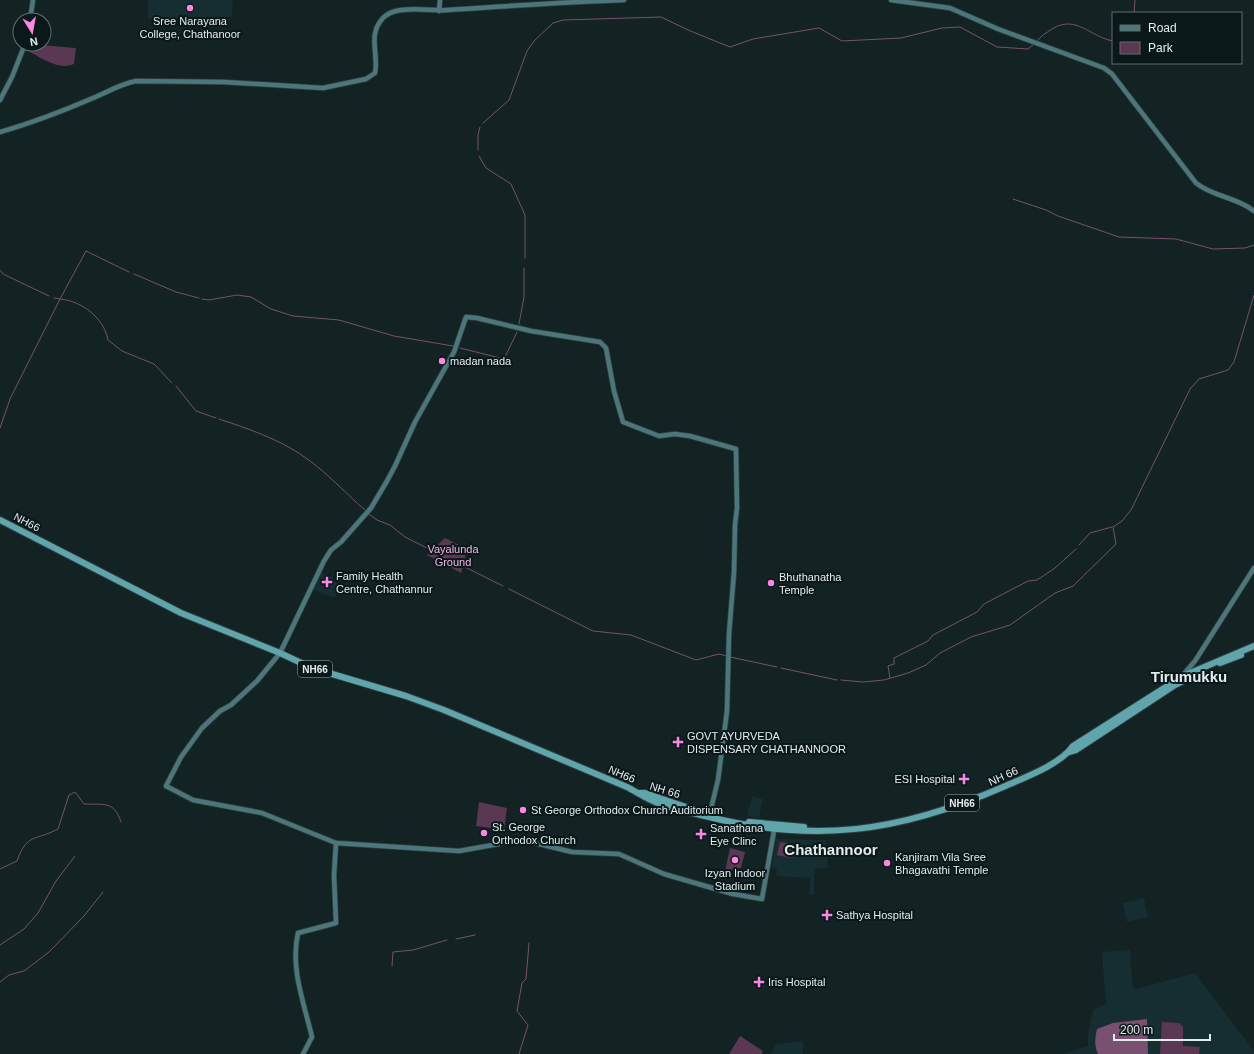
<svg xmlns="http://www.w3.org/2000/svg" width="1254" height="1054" font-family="Helvetica,sans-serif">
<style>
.built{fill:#162e31}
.green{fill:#5a3752}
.water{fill:#795070}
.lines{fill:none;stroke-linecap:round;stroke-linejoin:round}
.stream{stroke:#795070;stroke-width:1}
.secondary-casing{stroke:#303e3f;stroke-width:6}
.highway-casing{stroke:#303e3f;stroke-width:8}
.secondary{stroke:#4b767b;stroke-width:4.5}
.highway{stroke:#60a4ac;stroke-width:6}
.poi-dot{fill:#fc86e4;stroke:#0a181a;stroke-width:1.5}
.labels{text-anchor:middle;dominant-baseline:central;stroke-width:4;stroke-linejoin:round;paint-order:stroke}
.shield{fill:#0a181a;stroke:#a2acae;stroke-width:1}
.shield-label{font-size:10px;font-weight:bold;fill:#e3eced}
.poi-label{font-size:11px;fill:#e3eced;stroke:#0a181a;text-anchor:start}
.street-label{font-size:11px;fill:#e3eced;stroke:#0a181a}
.park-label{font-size:11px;fill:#f4b2e4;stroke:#0a181a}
.district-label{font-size:15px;font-weight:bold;fill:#e3eced;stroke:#0a181a}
</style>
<rect width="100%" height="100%" fill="#132223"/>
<!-- built -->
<g class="built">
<polygon points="148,0 233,0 232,17 148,19"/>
<polygon points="321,572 331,576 341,588 334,598 314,590"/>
<polygon points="752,796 763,799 759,818 747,815"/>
<polygon points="776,839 826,840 828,868 814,869 814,895 809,895 810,878 776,876 777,868 772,867"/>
<polygon points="1144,898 1148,917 1127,922 1123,903"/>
<polygon points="1130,950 1133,988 1136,989 1195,973 1254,1051 1254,1054 1063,1054 1088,1046 1088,1032 1093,1010 1106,1004 1102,952"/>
<polygon points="803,1041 803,1054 771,1054 776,1044"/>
</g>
<!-- green -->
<g class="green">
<path d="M 29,44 L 76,48 L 74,64 C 58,71 40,57 26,50 Z"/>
<polygon points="445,538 467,549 461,573 427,555"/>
<polygon points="479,802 507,808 504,830 476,826"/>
<polygon points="780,842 793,844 790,858 777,855"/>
<polygon points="730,848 745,852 741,868 725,871"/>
<polygon points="1162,1022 1179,1023 1183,1027 1183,1046 1200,1047 1199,1054 1160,1054"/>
<polygon points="740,1036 763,1051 762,1054 729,1054"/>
</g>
<!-- water -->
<path class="water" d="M 1147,1019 L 1148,1054 L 1098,1054 C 1094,1045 1095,1038 1097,1029 L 1113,1023 Z"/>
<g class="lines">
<!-- stream -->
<g class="stream">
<polyline points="1134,13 1135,0"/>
<path d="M 1037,41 C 1041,36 1046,33 1052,29 C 1076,14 1090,37 1113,41"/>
<polyline points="483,123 509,100 527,51 534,41 553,23 563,20 661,17 688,30 730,47 753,39 819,28 842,41 901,38 942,28 960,27 997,47 1028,49 1033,45"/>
<polyline points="478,150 478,135 480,127"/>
<polyline points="479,156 486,168 511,184 525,215 525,258"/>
<polyline points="1013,199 1046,210 1058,216 1119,237 1176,239 1213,249 1245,248 1254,245"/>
<polyline points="0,270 3,274 49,296"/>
<polyline points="134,274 176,292 199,298"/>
<polyline points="54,298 60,299 86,251 129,272"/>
<polyline points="202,299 209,300 237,295 251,297 271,309 293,316 339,320 394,336 453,346"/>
<polyline points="519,324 524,297 524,268"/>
<polyline points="460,348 504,359 517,332"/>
<polyline points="176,386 196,411 216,418"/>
<path d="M 219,419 C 246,428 276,438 300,454 C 325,470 344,492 365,510"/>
<path d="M 0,428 L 10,399 L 60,299 C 82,301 104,318 108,340 L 122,351 L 154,364 L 172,383"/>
<polyline points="369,514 377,520 390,525 405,537 503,586"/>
<polyline points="1079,545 1090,533 1112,527"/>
<polyline points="509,589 593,631 631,635 696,660 719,654 727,656"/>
<polyline points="730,657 777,667"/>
<polyline points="781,668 837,680"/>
<polyline points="890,678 888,666 894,664 894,658 928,641 933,635 977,612 984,604 1028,581 1037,580 1055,568 1076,549"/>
<polyline points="841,680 863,682 884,680 908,673 926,665 940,653 971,637 1010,625 1055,593 1073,586 1116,544 1113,527 1122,521 1131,510 1190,389 1199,379 1228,370 1234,362 1254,295"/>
<path d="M 0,869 L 17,861 C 27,833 35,841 58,829 L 69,795 L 75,792 L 84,804 C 103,805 114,800 121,822"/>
<polyline points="456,939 475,935"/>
<polyline points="0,945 24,929 38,913 56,881 75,856"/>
<polyline points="392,966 393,952 413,950 447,940"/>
<polyline points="0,982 9,975 24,971 49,952 84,916 103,892"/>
<polyline points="519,1054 528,1025 517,1011 522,983 526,979 529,943"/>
</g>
<!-- secondary casing -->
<g class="secondary-casing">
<g id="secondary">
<path d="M 891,0 L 950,8 L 998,29 L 1104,68 L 1112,74 L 1196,183 C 1213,197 1237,197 1254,211"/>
<polyline points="439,11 440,0"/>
<polyline points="30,20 33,0"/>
<polyline points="0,100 12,77 25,44"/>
<path d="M 0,132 C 32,123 63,111 93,98 C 108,92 120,84 136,81 L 223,82 L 323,88 L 366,79 L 375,73 C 379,54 367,35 383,18 C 386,15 392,12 396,11 C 412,7 431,11 448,10 C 507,6 565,2 624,0"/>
<polyline points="1183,675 1195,661 1254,568"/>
<polyline points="336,843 262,813 193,800 166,786 181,757 202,728 220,711 231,705 257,681 280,653 324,561 331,550 341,542 371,508 387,481 395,466 415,422 454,352 466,317 477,318 531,331 600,342 606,348 614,391 623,422 659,436 675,434 690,436 736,449 737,508 735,525 734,572 729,634 727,711 718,780 709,817"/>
<path d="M 303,1054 L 312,1037 C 304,1003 290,968 298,933 L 336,923 L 334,875 L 336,843 L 459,851 L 510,842 L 531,842 L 572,852 L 619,854 L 664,874 L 733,894 L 762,899 L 775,825"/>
</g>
</g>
<!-- highway casing -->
<g class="highway-casing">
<g id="highway">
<path d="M 0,520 L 181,613 L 280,653 L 312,668 L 406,696 L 444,710 L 627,787 C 633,790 639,794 645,797 C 662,807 686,811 705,816 C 815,844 900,832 1003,787 C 1023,778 1060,765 1073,746 L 1183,676 L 1254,646"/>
<polyline points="1220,663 1241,655"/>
<polyline points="1069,752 1076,750 1175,685 1199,673"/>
<polyline points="640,793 645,793 686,807"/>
<polyline points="749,822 804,827"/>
</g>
</g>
<!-- secondary -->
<use href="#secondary" class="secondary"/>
<!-- highway -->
<use href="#highway" class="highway"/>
</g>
<!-- markers -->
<g class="poi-dot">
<circle cx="190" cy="8" r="4"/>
<circle cx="442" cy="361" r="4"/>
<path d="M325 576h4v4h4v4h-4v4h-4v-4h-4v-4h4z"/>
<circle cx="771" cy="583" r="4"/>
<path d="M676 736h4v4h4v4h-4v4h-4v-4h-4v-4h4z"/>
<path d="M962 773h4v4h4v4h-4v4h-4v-4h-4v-4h4z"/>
<circle cx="523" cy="810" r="4"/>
<circle cx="484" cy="833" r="4"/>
<path d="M699 828h4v4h4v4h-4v4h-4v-4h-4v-4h4z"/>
<circle cx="735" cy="860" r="4"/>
<circle cx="887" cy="863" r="4"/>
<path d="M825 909h4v4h4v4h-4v4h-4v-4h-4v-4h4z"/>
<path d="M757 976h4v4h4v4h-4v4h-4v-4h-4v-4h4z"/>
</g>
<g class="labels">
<!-- shield labels -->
<g class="shield">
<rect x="298" y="661" width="34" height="16" rx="3"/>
<rect x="945" y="795" width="34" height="16" rx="3"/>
</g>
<g class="shield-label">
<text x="315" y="669">NH66</text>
<text x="962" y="803">NH66</text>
</g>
<!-- poi labels -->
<g class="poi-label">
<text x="190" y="21" text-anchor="middle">Sree Narayana<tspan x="190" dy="13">College, Chathanoor</tspan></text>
<text x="450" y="361">madan nada</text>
<text x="336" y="576">Family Health<tspan x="336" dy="13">Centre, Chathannur</tspan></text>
<text x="779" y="577">Bhuthanatha<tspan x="779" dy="13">Temple</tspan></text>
<text x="687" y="736">GOVT AYURVEDA<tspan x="687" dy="13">DISPENSARY CHATHANNOOR</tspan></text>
<text x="955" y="779" text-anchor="end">ESI Hospital</text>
<text x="531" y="810">St George Orthodox Church Auditorium</text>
<text x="492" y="827">St. George<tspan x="492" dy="13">Orthodox Church</tspan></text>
<text x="710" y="828">Sanathana<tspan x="710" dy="13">Eye Clinc</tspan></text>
<text x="895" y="857">Kanjiram Vila Sree<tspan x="895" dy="13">Bhagavathi Temple</tspan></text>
<text x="735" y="873" text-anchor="middle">Izyan Indoor<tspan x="735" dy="13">Stadium</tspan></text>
<text x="836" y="915">Sathya Hospital</text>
<text x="768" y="982">Iris Hospital</text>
</g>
<!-- street labels -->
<g class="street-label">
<text transform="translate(27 522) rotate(27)">NH66</text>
<text transform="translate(622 774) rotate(23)">NH66</text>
<text transform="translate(1003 776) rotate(-24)">NH 66</text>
<text transform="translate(665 790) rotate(17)">NH 66</text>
</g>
<!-- park labels -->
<g class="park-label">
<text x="453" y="549">Vayalunda<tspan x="453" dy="13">Ground</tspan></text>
</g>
<!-- district labels -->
<g class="district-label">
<text x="1189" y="676">Tirumukku</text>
<text x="831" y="849">Chathannoor</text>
</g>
</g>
<!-- legend -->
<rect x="1112" y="12" width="130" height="52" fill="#0a181a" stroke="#616d6e"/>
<rect x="1120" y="25" width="20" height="6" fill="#4b767b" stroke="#616d6e"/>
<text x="1148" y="32" font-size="12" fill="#e3eced">Road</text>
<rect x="1120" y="42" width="20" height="12" fill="#5a3752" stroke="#616d6e"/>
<text x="1148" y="52" font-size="12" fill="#e3eced">Park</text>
<!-- north arrow -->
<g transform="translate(32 32) rotate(169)"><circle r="19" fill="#0a181a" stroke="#616d6e"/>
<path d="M0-3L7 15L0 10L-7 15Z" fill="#fc86e4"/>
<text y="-6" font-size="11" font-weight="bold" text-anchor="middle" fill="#e3eced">N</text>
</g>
<!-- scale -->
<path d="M1114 1034v6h96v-6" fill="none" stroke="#e3eced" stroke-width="2"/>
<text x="1120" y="1034" font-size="12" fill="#e3eced" stroke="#0a181a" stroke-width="3" paint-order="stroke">200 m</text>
</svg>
